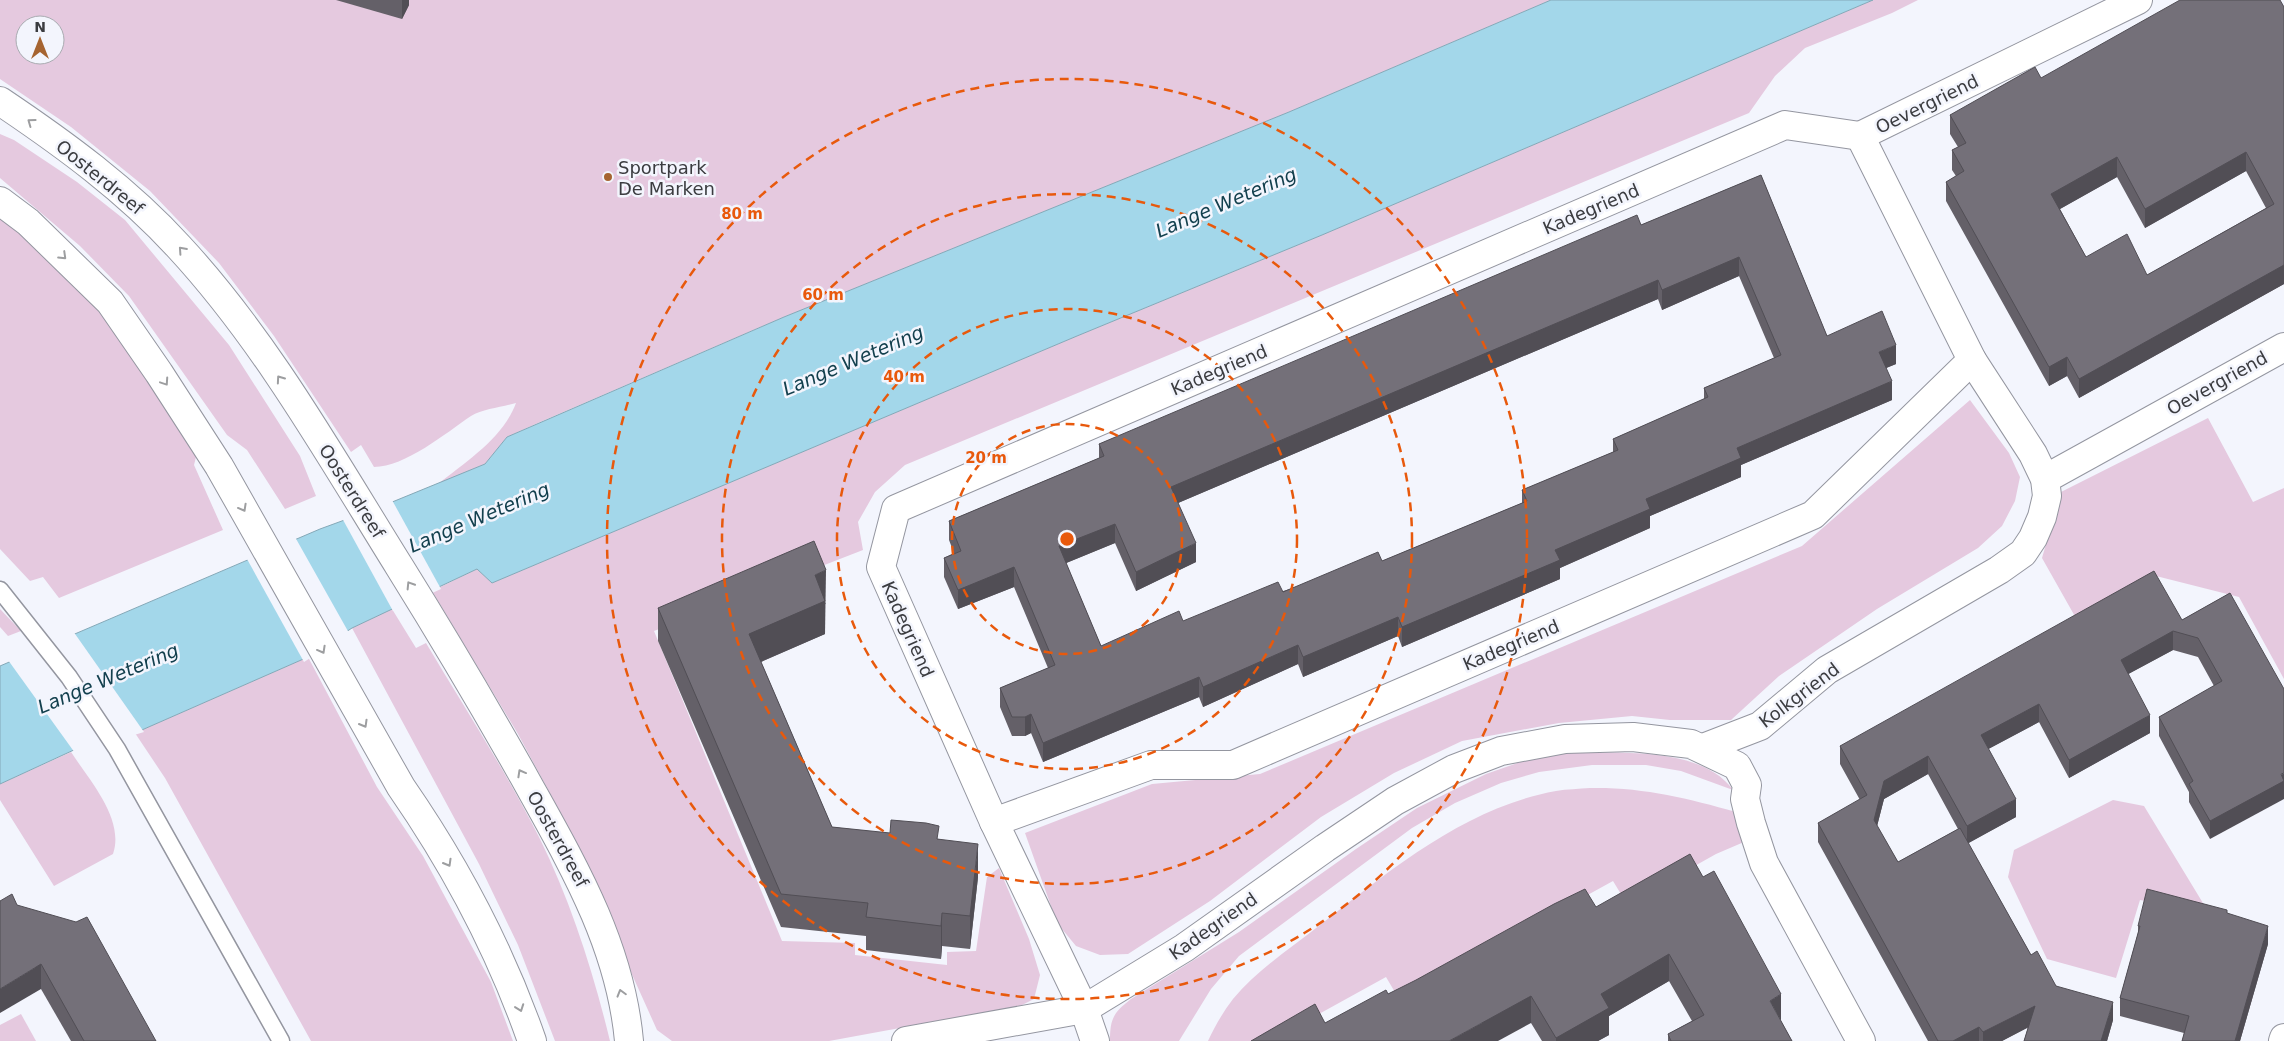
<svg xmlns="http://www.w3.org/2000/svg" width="2284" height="1041" font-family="'DejaVu Sans',sans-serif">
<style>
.green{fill:#e5c9df;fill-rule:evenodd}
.water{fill:#a3d7ea;stroke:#84a8b7}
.pier{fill:#f3f5fd}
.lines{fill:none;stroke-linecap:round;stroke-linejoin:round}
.lane-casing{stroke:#9496a0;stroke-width:19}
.street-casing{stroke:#9496a0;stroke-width:30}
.secondary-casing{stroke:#9496a0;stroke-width:30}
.lane{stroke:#fff;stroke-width:16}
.street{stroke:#fff;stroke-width:28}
.secondary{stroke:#fff;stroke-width:28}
.wall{fill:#646068;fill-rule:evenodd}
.shaded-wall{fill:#514e55}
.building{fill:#747079;stroke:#514e55;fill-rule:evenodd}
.oneway{stroke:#9d9ea0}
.ring{fill:none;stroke:#e8590c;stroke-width:2.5;stroke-dasharray:9 6}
.poi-dot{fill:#a66431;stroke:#f3f5fd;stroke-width:2}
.labels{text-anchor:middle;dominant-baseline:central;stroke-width:5;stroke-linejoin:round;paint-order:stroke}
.street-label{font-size:18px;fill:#3b3c40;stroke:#f3f5fd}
.poi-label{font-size:18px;fill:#3b3c40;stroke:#f3f5fd;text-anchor:start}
.water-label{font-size:19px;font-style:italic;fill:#13404e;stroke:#f3f5fd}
.centre{fill:#e8590c;stroke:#f3f5fd;stroke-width:2.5}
.ring-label{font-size:15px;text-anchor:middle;font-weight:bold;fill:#e8590c;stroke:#f3f5fd;stroke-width:5;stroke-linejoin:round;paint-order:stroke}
</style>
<rect width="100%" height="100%" fill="#f3f5fd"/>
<!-- green -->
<g class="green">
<path d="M 0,0 L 1551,0 L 1289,112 L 784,317 L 538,423 L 507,437 L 485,464 L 438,484 C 467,461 503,438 516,403 C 502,407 483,409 471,416 C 446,433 405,467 374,467 L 361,445 L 351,452 L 274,336 L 219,263 L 150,191 L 71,127 L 0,79 ZM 25,25 L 55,25 L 55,55 L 25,55 Z"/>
<polygon points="1873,0 1918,0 1892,13 1805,48 1775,76 1749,113 905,465 875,492 858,522 863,550 654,631 782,941 855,943 855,955 947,965 947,952 976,951 987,877 999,868 1029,939 1040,975 1034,999 1020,1006 829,1041 672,1041 657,1030 630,970 613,922 574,838 518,734 432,591 477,569 492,583 1077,336 1322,235"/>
<polygon points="0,134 14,140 77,182 125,220 229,345 300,456 316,496 285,509 247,450 227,435 129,296 80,246 0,178"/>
<polygon points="0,212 103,309 197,453 194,465 223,530 59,598 43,577 30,581 0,549"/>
<polygon points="1970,400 2009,453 2020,477 2015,501 2002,526 1978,548 1877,609 1779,676 1731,720 1670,720 1632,716 1559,723 1462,741 1394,773 1321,817 1210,901 1128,954 1100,955 1076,946 1057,923 1025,833 1152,784 1260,774 1802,546"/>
<polygon points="2208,418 2253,502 2284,488 2284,679 2239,597 2156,576 2077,620 2042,558 2061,492"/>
<polygon points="0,609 21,631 8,636 0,627"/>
<path d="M 392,609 L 416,648 L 426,643 C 464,707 505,770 539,837 C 571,902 593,971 610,1041 L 555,1041 L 518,945 L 479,864 L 352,628 Z"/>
<polygon points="308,657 377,787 423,856 491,982 513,1041 311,1041 165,778 135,733"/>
<path d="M 71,752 C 89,780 125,819 113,854 L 54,886 L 0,800 L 0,784 Z"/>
<path d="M 1567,753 C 1616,753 1702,746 1733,790 L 1681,771 L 1646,765 L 1592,765 L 1539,772 L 1501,783 L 1455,803 L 1412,828 L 1239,956 L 1211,989 L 1179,1041 L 1110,1041 C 1110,1019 1113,1013 1131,999 L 1239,932 L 1356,849 L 1417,808 L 1486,774 L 1529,759 Z"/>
<path d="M 1590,788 C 1642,787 1687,798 1736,812 L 1744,842 L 1716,854 L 1627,904 L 1613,881 L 1399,999 L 1386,977 L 1270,1041 L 1208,1041 C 1215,1026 1223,1012 1233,999 C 1257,970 1291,948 1320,925 C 1390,870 1466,807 1556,791 C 1567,789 1579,789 1590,788 Z"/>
<polygon points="2113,800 2144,806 2209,913 2140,900 2116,978 2047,959 2008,877 2014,850"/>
<polygon points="21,1014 36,1041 0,1041 0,1025"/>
</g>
<!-- water -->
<polygon class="water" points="1551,0 1873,0 1322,235 1077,336 492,583 477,569 352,628 308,657 135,733 76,749 0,784 0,666 320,529 380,507 485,464 507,437 784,317 1289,112"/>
<!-- pier -->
<g class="pier">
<polygon points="392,500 441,589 393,611 342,518"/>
<polygon points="295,537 349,633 304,662 247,559"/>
<polygon points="73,631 144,732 75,753 8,660"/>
</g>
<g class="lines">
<!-- lane casing -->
<g class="lane-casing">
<polyline id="lane" points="0,590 69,677 117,749 281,1041"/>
</g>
<!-- street casing -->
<g class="street-casing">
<g id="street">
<polyline points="1860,136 2138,0"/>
<polyline points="2045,479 2284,347"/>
<polyline points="1703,748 1760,726 1827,670 1999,570 2023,553 2033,538 2042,517 2047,496 2045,479 2033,454 1972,360 1860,136"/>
<polyline points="994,822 1151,765 1233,765 1813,515 1972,360"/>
<polyline points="1095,1041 1084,1009 994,822 881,567 896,509 1785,125 1860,136"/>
<polyline points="2283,1041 2284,1038"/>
</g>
</g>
<!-- secondary casing -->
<g class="secondary-casing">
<g id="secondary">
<path d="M 0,101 C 64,144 127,190 179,247 C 266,341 331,457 399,566 C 442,635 483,704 523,775 C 570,860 620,942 629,1041"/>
<path d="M 0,201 L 28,222 L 110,302 L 159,373 L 219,466 L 401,787 C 455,865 501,952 532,1041"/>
<polyline points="906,1041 1084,1009 1184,948 1325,848 1395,801 1454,769 1501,751 1565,739 1633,737 1691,744 1737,766 1747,785 1745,799 1751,823 1764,863 1861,1041"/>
</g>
</g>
<!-- lane -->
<use href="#lane" class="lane"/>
<!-- street -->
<use href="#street" class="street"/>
<!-- secondary -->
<use href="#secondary" class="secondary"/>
</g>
<!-- wall -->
<g class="wall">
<polygon points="336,0 409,0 409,5 402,19"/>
<path d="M 2284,7 L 2284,284 L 2079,398 L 2067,376 L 2049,386 L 1946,201 L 1946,182 L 1956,176 L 1952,170 L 1952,150 L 1958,147 L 1950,134 L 1950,115 L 2041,78 ZM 2246,171 L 2266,208 L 2147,275 L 2086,257 L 2060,209 L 2117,177 L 2145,228 Z"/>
<path d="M 1761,175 L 1827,336 L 1896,364 L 1886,368 L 1892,400 L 1741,465 L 1741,477 L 1650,516 L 1650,528 L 1560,568 L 1560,579 L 1402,647 L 1398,636 L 1303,677 L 1298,664 L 1203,707 L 1199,697 L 1043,762 L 1031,733 L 1025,736 L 1012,736 L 1000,707 L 1000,688 L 1048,668 L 1014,587 L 958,609 L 944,577 L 944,558 L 954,553 L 949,540 L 949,521 L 1099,458 L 1099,444 L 1641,225 ZM 1739,276 L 1774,358 L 1704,388 L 1704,399 L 1613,439 L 1613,452 L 1522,490 L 1522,503 L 1382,561 L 1101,646 L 1066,563 L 1115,543 L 1136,591 L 1196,562 L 1178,503 L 1658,299 L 1662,310 Z"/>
<path d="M 2230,593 L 2210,839 L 2189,802 L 2189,792 L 2159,736 L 2159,717 L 2214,686 L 2198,657 L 2173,650 L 2128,674 L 2150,733 L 2069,778 L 2039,722 L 1988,749 L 2016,817 L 1968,843 L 2031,955 L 2056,986 L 2113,1020 L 2107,1041 L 2024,1041 L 2028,1027 L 2002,1041 L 1928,1041 L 1818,842 L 1818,823 L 1860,800 L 1840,764 L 1840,746 L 2182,620 ZM 1928,774 L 1958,829 L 1898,862 L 1877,826 L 1884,799 Z"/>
<polygon points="826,603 825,604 825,634 761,662 832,827 939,839 978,877 970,949 942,946 941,959 866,950 866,936 781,927 658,641 658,608"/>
<polygon points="17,905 156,1041 71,1041 41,989"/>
<polygon points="1596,907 1781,1021 1792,1041 1668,1041 1668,1034 1692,1021 1669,981 1609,1016 1609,1035 1598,1041 1542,1041 1531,1023 1325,1023 1388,994"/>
<polygon points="2227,914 2268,944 2240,1041 2182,1041 2184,1033 2120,1016 2120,998 2138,933 2138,926"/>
</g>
<!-- shaded-wall -->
<g class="shaded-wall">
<polygon points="402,0 409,0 409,5 402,19"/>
<polygon points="2246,152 2246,171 2145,228 2145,209"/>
<polygon points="2117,157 2117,177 2051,214 2051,194"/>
<polygon points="1739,257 1739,276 1662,310 1662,290"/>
<polygon points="2284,265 2284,284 2079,398 2079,379"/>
<polygon points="1658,280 1658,299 1171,506 1171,487"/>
<polygon points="1896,345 1896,364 1879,371 1879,352"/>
<polygon points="2067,357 2067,376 2049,386 2049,367"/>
<polygon points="1892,381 1892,400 1741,465 1741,477 1650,516 1650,528 1560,568 1560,579 1402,647 1402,627 1555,550 1737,448"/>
<polygon points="1115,524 1115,543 1059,566 1059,546"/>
<polygon points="1196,543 1196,562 1136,591 1136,572"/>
<polygon points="1014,567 1014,587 958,609 958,590"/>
<polygon points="826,570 825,634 749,667 749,634 815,575"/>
<polygon points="1398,617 1398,636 1303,677 1303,657"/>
<polygon points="2173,631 2173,650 2121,678 2121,660"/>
<polygon points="1298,645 1298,664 1203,707 1203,687"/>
<polygon points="1199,677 1199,697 1043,762 1043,743"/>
<polygon points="2039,704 2039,722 1981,753 1981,735"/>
<polygon points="1031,714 1031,733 1025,736 1025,717"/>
<polygon points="2150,715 2150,733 2069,778 2069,760"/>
<polygon points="1928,756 1928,774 1884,799 1874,838 1874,820 1884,781"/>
<polygon points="2284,773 2284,799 2210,839 2210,821"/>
<polygon points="2016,799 2016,817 1967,844 1967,826"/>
<polygon points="978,844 978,877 970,949 970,916"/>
<polygon points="942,913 942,946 941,959 941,926"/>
<polygon points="2268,926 2268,944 2240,1041 2235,1041"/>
<polygon points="1669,954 1669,981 1609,1016 1609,1035 1598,1041 1556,1041 1556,1038 1601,994"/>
<polygon points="41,964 41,989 0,1013 0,989"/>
<polygon points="1781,994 1781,1021 1770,1001"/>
<polygon points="1531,996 1531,1023 1498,1041 1449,1041"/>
<polygon points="2113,1002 2113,1020 2107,1041 2101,1041"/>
<polygon points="2035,1006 2035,1024 2002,1041 1983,1041 1983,1032"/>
<polygon points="1979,1027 1979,1041 1953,1041"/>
</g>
<!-- building -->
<g class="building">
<path d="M 2180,0 L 2280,0 L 2284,7 L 2284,265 L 2079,379 L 2067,357 L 2049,367 L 1946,182 L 1964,171 L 1952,150 L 1966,143 L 1950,115 L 2035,67 L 2041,78 ZM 2246,152 L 2274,204 L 2147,275 L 2127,234 L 2086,257 L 2051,194 L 2117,157 L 2145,209 Z"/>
<path d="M 1761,175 L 1827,336 L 1882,311 L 1896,345 L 1879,352 L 1892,381 L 1737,448 L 1741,458 L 1646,499 L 1650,509 L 1555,550 L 1560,560 L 1402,627 L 1398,617 L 1303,657 L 1298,645 L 1203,687 L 1199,677 L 1043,743 L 1031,714 L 1025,717 L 1012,717 L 1000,688 L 1055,665 L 1014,567 L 958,590 L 944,558 L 961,551 L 949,521 L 1104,456 L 1099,444 L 1257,377 L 1637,215 L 1641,225 ZM 1739,257 L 1781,355 L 1704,388 L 1708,397 L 1613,439 L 1618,450 L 1522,490 L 1527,501 L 1382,561 L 1378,552 L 1283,592 L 1278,582 L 1183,621 L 1179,611 L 1101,646 L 1059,546 L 1115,524 L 1136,572 L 1196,543 L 1171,487 L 1658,280 L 1662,290 Z"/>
<polygon points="814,541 826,570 815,575 825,601 749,634 832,827 890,833 891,820 926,823 939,826 937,839 978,844 970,916 942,913 941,926 866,917 868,903 781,894 658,608"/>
<polygon points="2154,571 2182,620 2230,593 2284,689 2284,773 2281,774 2284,781 2210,821 2189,784 2193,781 2159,717 2222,681 2198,638 2173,631 2121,660 2150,715 2069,760 2039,704 1981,735 2016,799 1967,826 1928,756 1884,781 1874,820 1898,862 1960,828 2031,955 2037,951 2056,986 2113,1002 2101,1041 2024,1041 2035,1006 1983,1032 1979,1027 1953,1041 1938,1041 1818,823 1867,795 1840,746"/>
<polygon points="1690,854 1703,877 1714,871 1781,994 1770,1001 1792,1041 1671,1041 1668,1034 1704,1015 1669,954 1601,994 1609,1008 1556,1038 1531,996 1449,1041 1251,1041 1315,1004 1325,1023 1386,990 1388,994 1416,980 1554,904 1585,889 1596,907"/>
<polygon points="2147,889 2227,910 2227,913 2268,926 2235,1041 2182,1041 2189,1016 2120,998 2140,926 2138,926"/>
<polygon points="12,894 17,905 76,922 87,917 156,1041 84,1041 41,964 0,989 0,901"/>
</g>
<!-- one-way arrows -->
<defs><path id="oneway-chevron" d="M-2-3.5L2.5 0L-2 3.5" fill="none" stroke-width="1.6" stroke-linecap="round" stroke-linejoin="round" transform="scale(1.25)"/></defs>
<g class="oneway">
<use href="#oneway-chevron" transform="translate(31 122) rotate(-144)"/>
<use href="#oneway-chevron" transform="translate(182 250) rotate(-132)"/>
<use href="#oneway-chevron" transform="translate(63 256) rotate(44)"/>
<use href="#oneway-chevron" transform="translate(280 379) rotate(-125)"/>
<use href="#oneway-chevron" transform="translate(165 382) rotate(56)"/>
<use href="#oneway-chevron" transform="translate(243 508) rotate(61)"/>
<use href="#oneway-chevron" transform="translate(410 585) rotate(-122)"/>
<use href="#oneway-chevron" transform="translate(322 650) rotate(61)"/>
<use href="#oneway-chevron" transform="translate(364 724) rotate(60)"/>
<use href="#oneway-chevron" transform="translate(521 773) rotate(-119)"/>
<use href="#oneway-chevron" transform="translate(448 863) rotate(60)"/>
<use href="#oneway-chevron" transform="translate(621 993) rotate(-106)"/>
<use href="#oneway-chevron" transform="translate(520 1008) rotate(70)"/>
</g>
<!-- distance rings -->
<g class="ring">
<circle cx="1067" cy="539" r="115"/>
<circle cx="1067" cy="539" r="230"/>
<circle cx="1067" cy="539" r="345"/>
<circle cx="1067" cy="539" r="460"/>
</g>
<!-- markers -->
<circle class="poi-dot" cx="608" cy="177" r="5"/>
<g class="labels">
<!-- street labels -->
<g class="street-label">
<text transform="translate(1927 104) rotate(-26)">Oevergriend</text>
<text transform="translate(100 177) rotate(39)">Oosterdreef</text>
<text transform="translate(1591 209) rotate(-23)">Kadegriend</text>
<text transform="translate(1219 370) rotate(-23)">Kadegriend</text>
<text transform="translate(2217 383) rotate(-29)">Oevergriend</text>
<text transform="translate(352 491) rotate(58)">Oosterdreef</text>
<text transform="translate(908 629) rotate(66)">Kadegriend</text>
<text transform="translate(1511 645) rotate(-23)">Kadegriend</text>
<text transform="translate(1799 695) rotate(-37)">Kolkgriend</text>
<text transform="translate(558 839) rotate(61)">Oosterdreef</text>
<text transform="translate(1213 926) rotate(-35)">Kadegriend</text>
</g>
<!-- poi labels -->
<g class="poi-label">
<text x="618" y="167">Sportpark<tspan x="618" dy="21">De Marken</tspan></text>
</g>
<!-- water labels -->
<g class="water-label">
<text transform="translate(1226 202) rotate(-23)">Lange Wetering</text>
<text transform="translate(853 360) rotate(-23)">Lange Wetering</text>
<text transform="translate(479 517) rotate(-23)">Lange Wetering</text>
<text transform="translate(108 678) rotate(-23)">Lange Wetering</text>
</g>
</g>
<circle cx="1067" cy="539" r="8" class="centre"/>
<g class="ring-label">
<text x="742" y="219">80 m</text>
<text x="823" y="300">60 m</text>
<text x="904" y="382">40 m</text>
<text x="986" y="463">20 m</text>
</g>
<!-- north arrow -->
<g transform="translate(40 40)"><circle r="24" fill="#f3f5fd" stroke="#a9abb1"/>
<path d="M0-4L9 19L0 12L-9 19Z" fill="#a66431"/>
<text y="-8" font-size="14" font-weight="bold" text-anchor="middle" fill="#3b3c40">N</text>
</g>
</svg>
